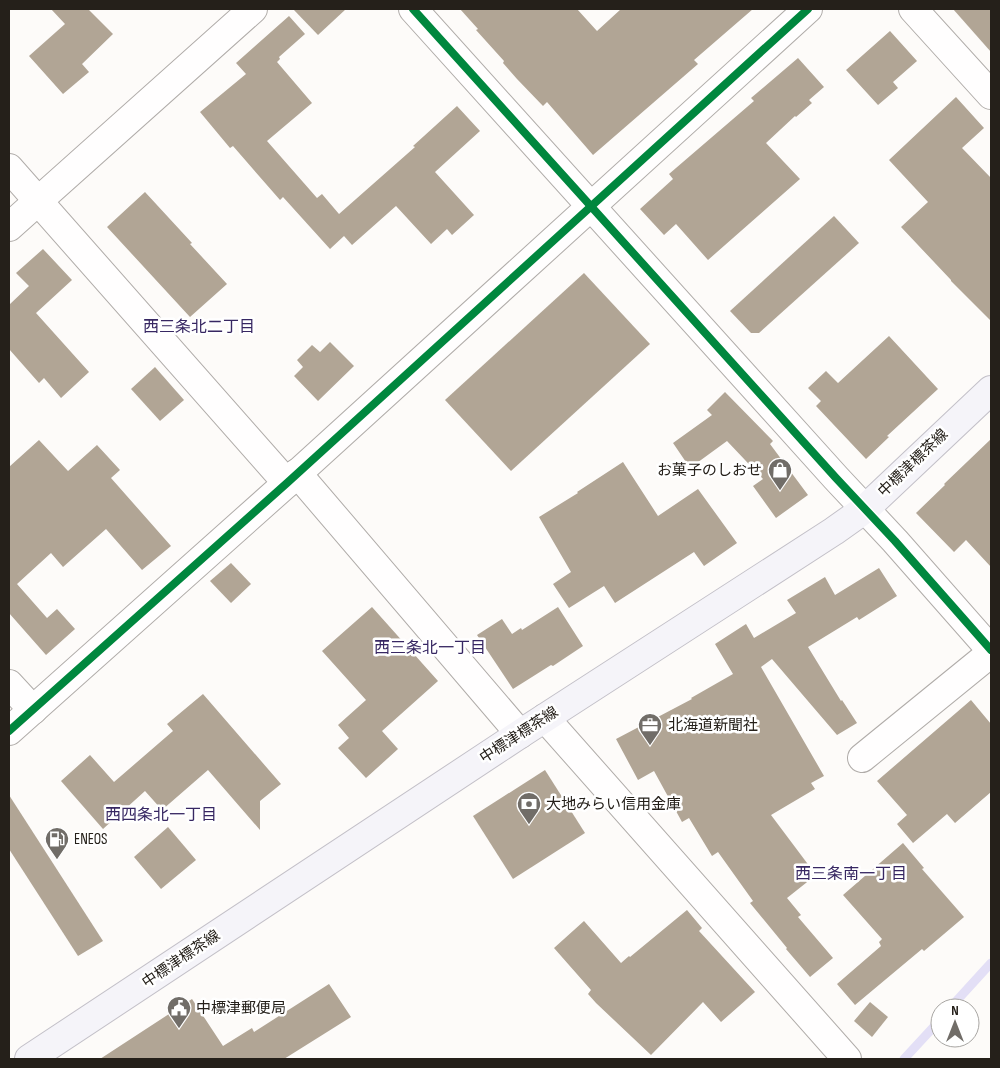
<svg xmlns="http://www.w3.org/2000/svg" width="1000" height="1068" font-family="'Sofia Sans Condensed','Noto Sans JP',sans-serif">
<style>
.lines{fill:none;stroke-linecap:round;stroke-linejoin:round}
.stream{stroke:#e3dff6;stroke-width:9}
.building{fill:#b1a595}
.minor-casing{stroke:#b0aca9;stroke-width:30}
.major-casing{stroke:#c3c0c8;stroke-width:30}
.minor{stroke:#fffefe;stroke-width:28}
.major{stroke:#f5f4f9;stroke-width:28}
.cycleway-casing{stroke:#fff;stroke-width:11}
.cycleway{stroke:#00873e;stroke-width:8}
.labels{text-anchor:middle;dominant-baseline:central;stroke-width:5;stroke-linejoin:round;paint-order:stroke}
.street-label{font-size:15px;fill:#25201a;stroke:#fff}
.poi-label{font-size:15px;fill:#25201a;stroke:#fff;text-anchor:start}
.neighbourhood-label{font-size:16px;fill:#372762;stroke:#fff}
</style>
<rect width="100%" height="100%" fill="#fdfbf9"/>
<g class="lines">
<!-- stream -->
<g class="stream">
<polyline points="950,1008 991,963"/>
<polyline points="904,1059 940,1020"/>
</g>
</g>
<!-- building -->
<g class="building">
<polygon points="51,9 88,9 113,34 82,64 89,72 63,94 29,56 65,24"/>
<polygon points="293,9 346,9 318,35"/>
<polygon points="460,9 577,9 597,31 621,9 753,9 694,60 698,64 593,155 547,102 543,106 517,79 503,63 504,61 476,30 478,29"/>
<polygon points="953,9 991,9 991,52"/>
<polygon points="289,16 305,34 279,57 280,59 277,62 312,103 267,141 317,198 322,194 339,214 415,147 413,146 457,106 480,131 435,172 474,215 452,235 447,229 431,244 396,206 352,245 344,236 330,249 283,197 280,200 233,146 230,148 200,112 246,74 236,63"/>
<polygon points="890,31 917,61 893,82 898,88 878,105 846,70"/>
<polygon points="798,58 824,87 809,100 812,103 796,117 795,116 766,143 800,179 708,260 676,224 664,235 640,209 673,179 669,174 754,101 751,98"/>
<polygon points="956,97 984,128 962,148 991,178 991,321 951,281 951,280 901,227 928,202 889,160"/>
<polygon points="145,192 192,243 190,244 227,284 190,317 107,227"/>
<polygon points="834,216 859,243 759,333 751,333 730,311"/>
<polygon points="43,249 72,280 36,313 89,372 61,398 44,378 39,383 9,349 9,305 29,286 16,273"/>
<polygon points="584,273 650,344 511,471 445,400"/>
<polygon points="889,336 938,389 887,436 889,437 866,459 816,406 821,401 808,388 826,371 838,383"/>
<polygon points="330,342 354,366 318,401 294,376 303,367 297,360 312,345 320,352"/>
<polygon points="155,367 184,400 160,421 131,389"/>
<polygon points="725,392 773,441 770,444 808,495 776,518 753,486 763,479 727,441 690,468 673,443 712,415 707,410"/>
<polygon points="991,439 991,567 966,540 954,552 916,513 945,485 944,484"/>
<polygon points="39,440 68,471 97,445 120,470 111,478 171,546 142,570 106,529 63,567 51,553 17,584 47,618 57,609 75,629 46,655 9,613 9,467"/>
<polygon points="623,462 658,516 698,489 737,543 704,566 694,552 615,603 604,586 569,608 553,584 571,572 539,517 578,493 577,492"/>
<polygon points="231,563 251,584 231,603 210,581"/>
<polygon points="879,568 897,596 859,620 857,617 808,647 841,701 842,700 857,723 837,735 772,659 761,667 824,776 811,783 815,789 771,815 816,875 787,898 801,915 798,917 833,958 810,977 786,949 787,948 750,903 753,901 718,852 712,856 689,818 682,822 654,771 638,780 616,739 692,699 691,698 733,674 715,644 746,624 754,638 796,613 787,600 825,577 835,595"/>
<polygon points="372,607 438,681 382,731 398,749 366,778 338,748 349,738 338,725 366,700 322,651"/>
<polygon points="558,607 583,646 553,666 551,665 513,689 477,635 502,619 512,634 521,628 522,630"/>
<polygon points="203,694 281,784 260,801 260,830 208,770 162,810 145,791 103,829 61,781 90,755 114,782 173,731 167,724"/>
<polygon points="971,700 991,724 991,792 955,823 947,814 913,843 897,824 907,815 877,781"/>
<polygon points="545,770 585,833 513,879 473,816"/>
<polygon points="9,795 103,941 78,956 9,849"/>
<polygon points="168,827 196,860 161,889 134,857"/>
<polygon points="903,843 924,868 922,869 964,917 924,951 922,949 855,1005 837,984 881,946 879,942 882,939 843,895"/>
<polygon points="687,910 702,928 699,931 755,992 721,1022 703,1002 651,1055 596,1003 588,994 591,990 554,948 584,921 621,963 629,956 630,957"/>
<polygon points="329,984 351,1017 284,1059 100,1059 192,999 223,1046 252,1028 254,1032"/>
<polygon points="870,1002 888,1017 872,1037 854,1021"/>
</g>
<g class="lines">
<!-- minor casing -->
<g class="minor-casing">
<g id="minor">
<polyline points="413,9 836,478 895,541 991,650"/>
<polyline points="913,9 991,95"/>
<polyline points="9,168 287,483"/>
<polyline points="9,227 253,9"/>
<polyline points="297,473 520,734"/>
<polyline points="9,684 33,710"/>
<polyline points="545,718 847,1059"/>
<polyline points="9,731 287,483 808,9"/>
<polyline points="862,758 991,653"/>
</g>
</g>
<!-- major casing -->
<g class="major-casing">
<polyline id="major" points="29,1059 520,734 834,531 865,509 991,390"/>
</g>
<!-- minor -->
<use href="#minor" class="minor"/>
<!-- major -->
<use href="#major" class="major"/>
<!-- cycleway casing -->
<g class="cycleway-casing">
<g id="cycleway">
<polyline points="413,9 836,478 895,541 991,650"/>
<polyline points="9,731 287,483 808,9"/>
</g>
</g>
<!-- cycleway -->
<use href="#cycleway" class="cycleway"/>
</g>
<!-- icons -->
<defs>
<g id="shop-pin" transform="scale(1.25)"><path d="M0 17L-7.5 6A9.5 9.5 0 1 1 7.5 6Z" fill="#716d68" stroke="#fff"/><path d="M-5-2.5h2.3a2.7 3.5 0 0 1 5.4 0H5L5.5 6h-11ZM-1.5-2.5h3a1.5 2.3 0 0 0-3 0Z" fill="#fff"/></g>
<g id="office-pin" transform="scale(1.25)"><path d="M0 17L-7.5 6A9.5 9.5 0 1 1 7.5 6Z" fill="#716d68" stroke="#fff"/><path d="M-6-3h4V-5.5h4V-3h4V5H-6ZM-1-4.5V-3h2v-1.5ZM-6 0V1H6V0Z" fill="#fff"/></g>
<g id="bank-pin" transform="scale(1.25)"><path d="M0 17L-7.5 6A9.5 9.5 0 1 1 7.5 6Z" fill="#716d68" stroke="#fff"/><path d="M-6-4H6V4H-6ZM0-2.3a2.3 2.3 0 1 0 0 4.6a2.3 2.3 0 1 0 0-4.6Z" fill="#fff"/></g>
<g id="fuel-pin" transform="scale(1.25)"><path d="M0 17L-7.5 6A9.5 9.5 0 1 1 7.5 6Z" fill="#716d68" stroke="#fff"/><path d="M-5.5-6h7V0h2V4h1.3V-2.5L3-4.5l.8-.8L6-3V5H2.5V1h-1V6h-7ZM-4.2-4.7v3.2H.2V-4.7Z" fill="#fff"/></g>
<g id="civic-pin" transform="scale(1.25)"><path d="M0 17L-7.5 6A9.5 9.5 0 1 1 7.5 6Z" fill="#716d68" stroke="#fff"/><path d="M-.6-6.5H3V-4.5H.6V-3L4-1V1h2V6H-6V1h2V-1L-.6-3ZM-1.2 2.5V6h2.4V2.5Z" fill="#fff"/></g>
</defs>
<g fill-rule="evenodd">
<use href="#shop-pin" x="780" y="470"/>
<use href="#office-pin" x="650" y="725"/>
<use href="#bank-pin" x="529" y="804"/>
<use href="#fuel-pin" x="57" y="839"/>
<use href="#civic-pin" x="179" y="1008"/>
</g>
<g class="labels">
<!-- street labels -->
<g class="street-label">
<text transform="translate(913 463) rotate(-44)">中標津標茶線</text>
<text transform="translate(519 735) rotate(-33)">中標津標茶線</text>
<text transform="translate(181 959) rotate(-34)">中標津標茶線</text>
</g>
<!-- poi labels -->
<g class="poi-label">
<text x="762" y="470" text-anchor="end">お菓子のしおせ</text>
<text x="668" y="725">北海道新聞社</text>
<text x="546" y="804">大地みらい信用金庫</text>
<text x="74" y="839">ENEOS</text>
<text x="196" y="1008">中標津郵便局</text>
</g>
<!-- neighbourhood labels -->
<g class="neighbourhood-label">
<text x="199" y="327">西三条北二丁目</text>
<text x="430" y="648">西三条北一丁目</text>
<text x="161" y="815">西四条北一丁目</text>
<text x="851" y="874">西三条南一丁目</text>
</g>
</g>
<!-- border -->
<rect width="1000" height="1068" fill="none" stroke="#25201a" stroke-width="20"/>
<!-- north arrow -->
<g transform="translate(955 1023)"><circle r="24" fill="#ffffff" stroke="#a8a6a3"/>
<path d="M0-4L9 19L0 12L-9 19Z" fill="#716d68"/>
<text y="-8" font-size="14" font-weight="bold" text-anchor="middle" fill="#25201a">N</text>
</g>
</svg>
